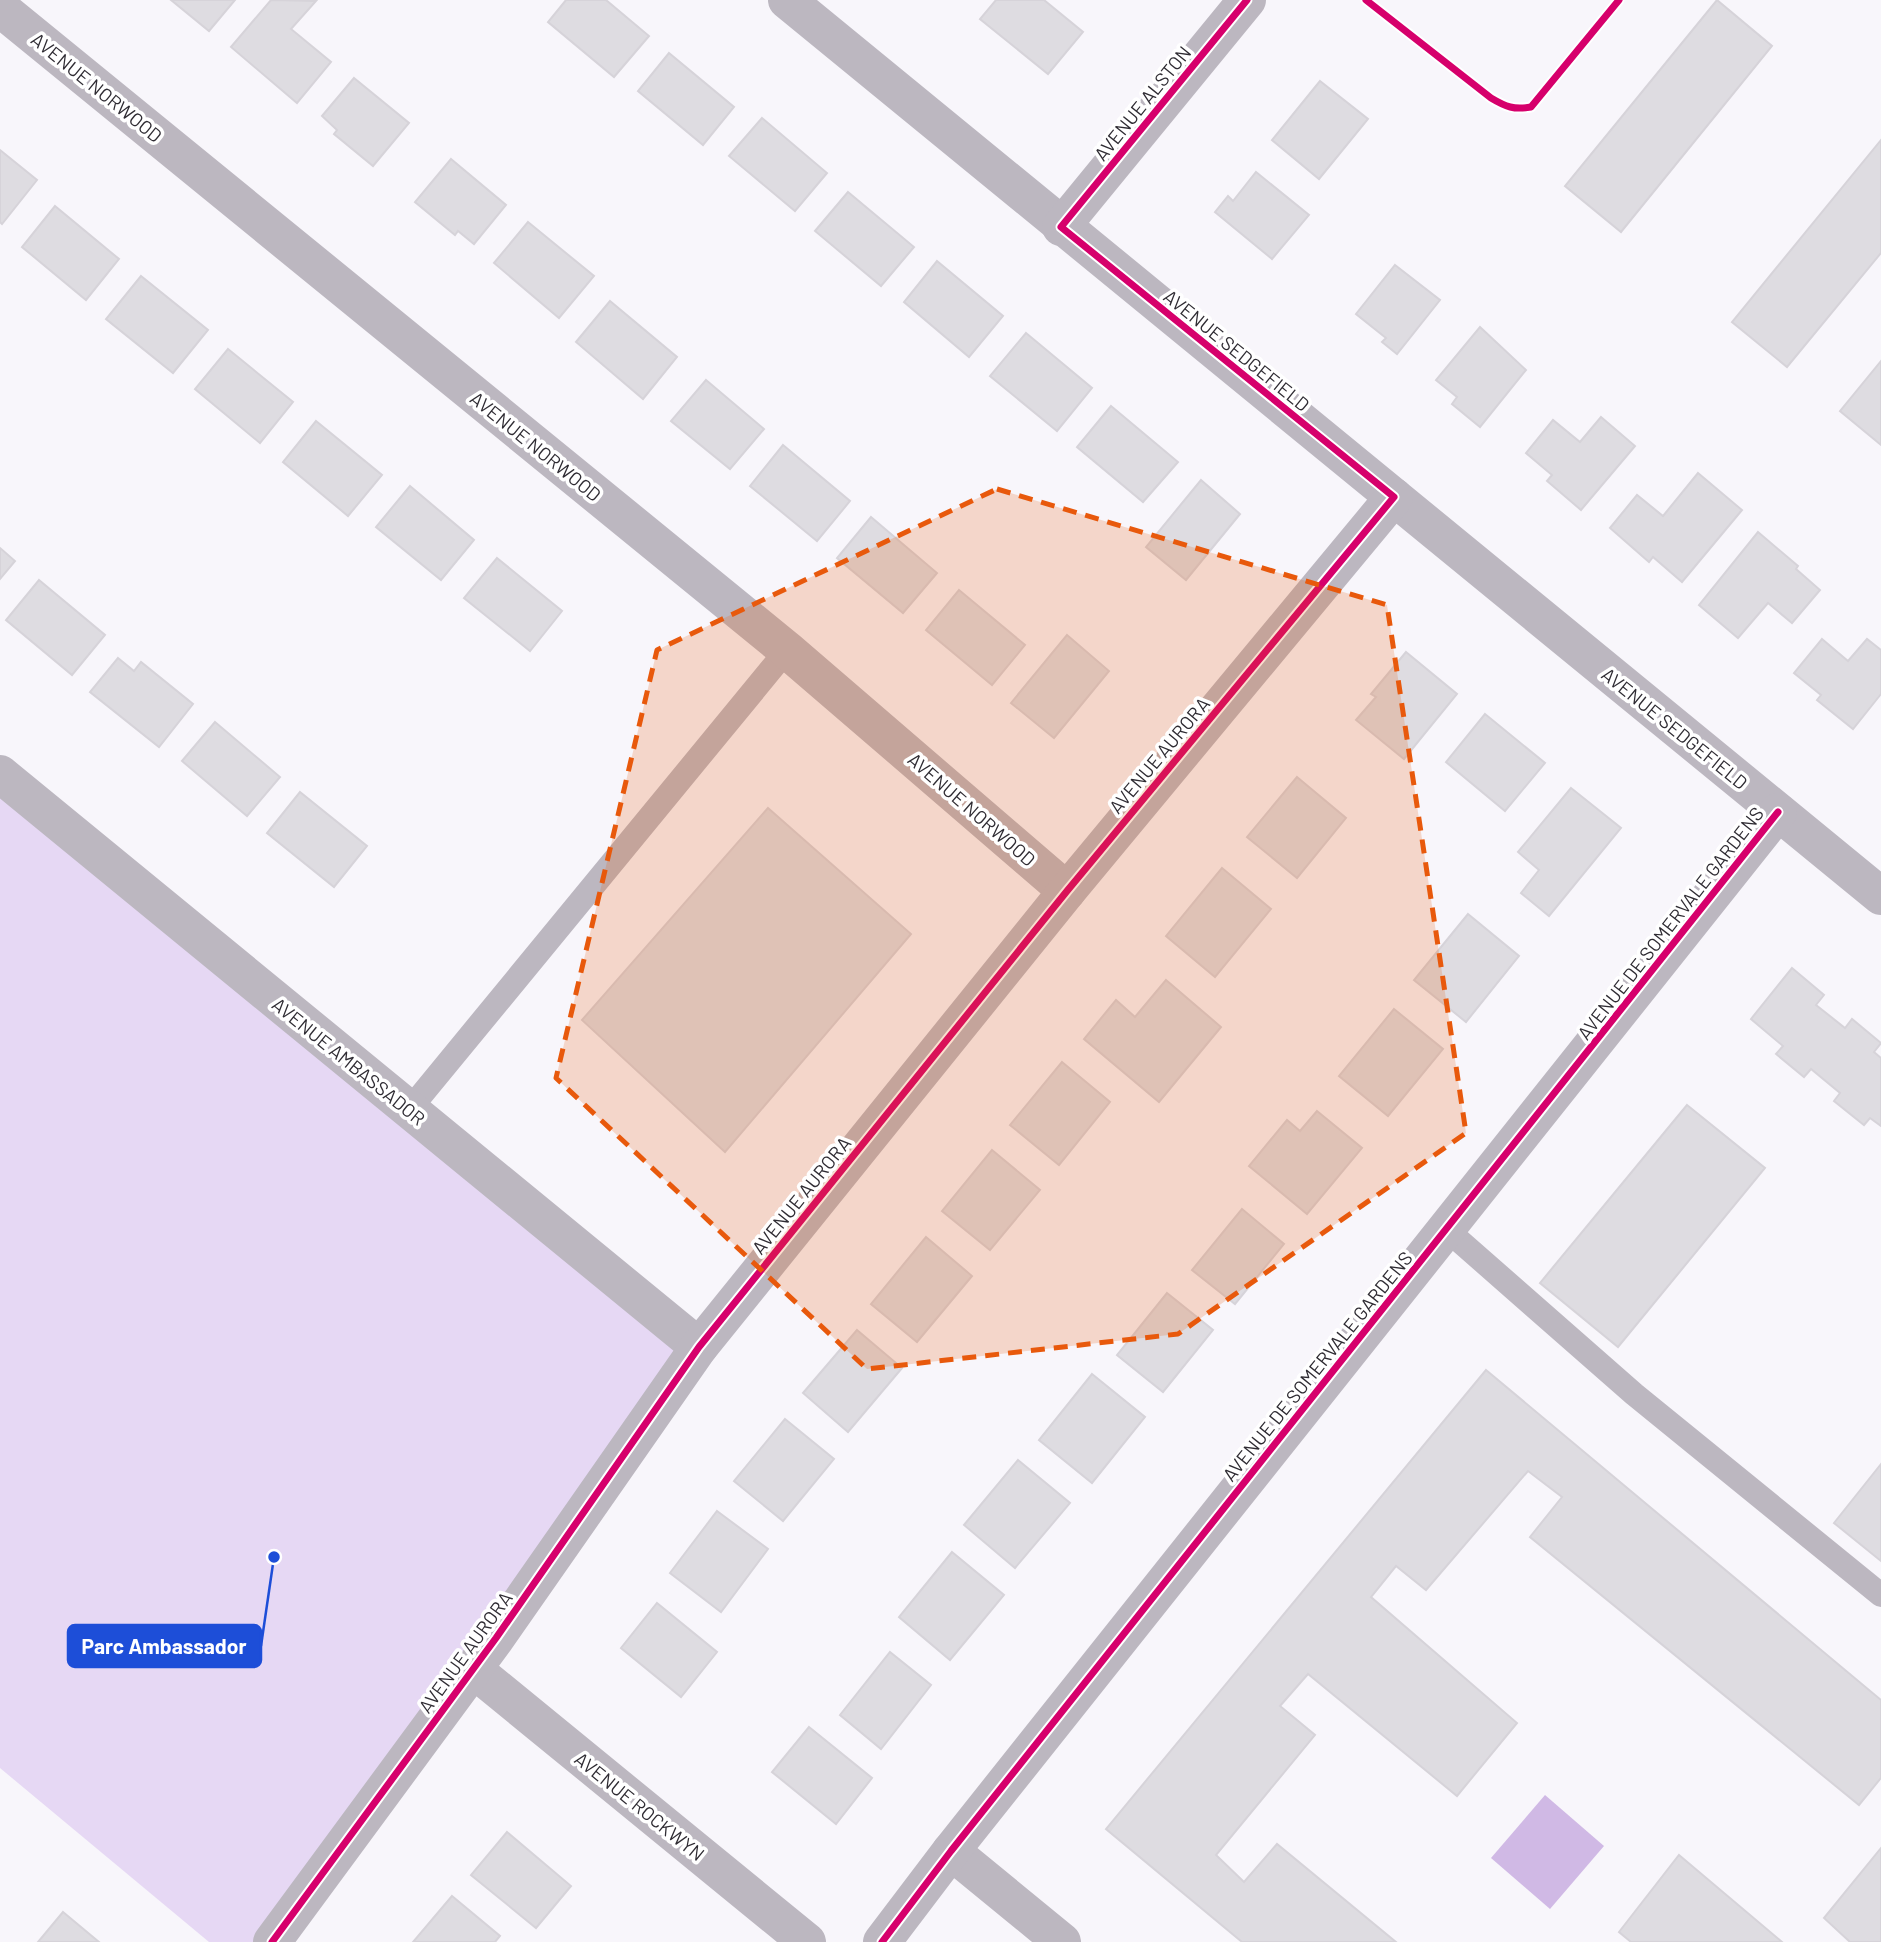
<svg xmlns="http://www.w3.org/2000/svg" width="1881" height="1942" font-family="Barlow,sans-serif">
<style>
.green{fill:#e6d8f4}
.water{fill:#d0b9e5}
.building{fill:#dedce1;stroke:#d6d3d9;stroke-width:2}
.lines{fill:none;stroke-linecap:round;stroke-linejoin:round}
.service{stroke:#bcb7c0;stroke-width:24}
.minor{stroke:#bcb7c0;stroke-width:38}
.cycleway-casing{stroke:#fff;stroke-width:11}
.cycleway{stroke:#d6006c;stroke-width:7}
.marked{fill:#e8590c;fill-opacity:0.2;stroke:#e8590c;stroke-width:5;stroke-dasharray:14 9;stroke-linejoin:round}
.labels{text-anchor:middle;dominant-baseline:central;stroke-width:7;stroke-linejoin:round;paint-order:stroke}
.street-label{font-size:19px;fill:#2f2c33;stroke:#fff}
.leader{fill:none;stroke:#1d4ed8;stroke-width:2.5}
.callout-dot{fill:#1d4ed8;stroke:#fff;stroke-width:2.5}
.callout{fill:#1d4ed8;stroke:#1d4ed8;stroke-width:2.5}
.callout-label{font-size:21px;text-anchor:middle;font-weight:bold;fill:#fff}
</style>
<rect width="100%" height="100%" fill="#f8f6fb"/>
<!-- green -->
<polygon class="green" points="0,786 699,1347 272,1942 209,1942 0,1768"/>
<!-- water -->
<polygon class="water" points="1545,1795 1604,1846 1550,1909 1491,1858"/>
<!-- building -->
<g class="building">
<polygon points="171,0 235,0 209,31"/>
<polygon points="271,0 316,1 291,29 331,62 297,103 231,47"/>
<polygon points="566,0 606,0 649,36 614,77 548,22"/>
<polygon points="996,0 1044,0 1083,32 1048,74 980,19"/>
<polygon points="1717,0 1772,46 1621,232 1565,186"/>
<polygon points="669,53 734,107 703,145 638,91"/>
<polygon points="354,78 409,123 373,166 334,134 337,130 322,116"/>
<polygon points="1320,81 1368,119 1319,179 1272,140"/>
<polygon points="762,118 827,173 795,211 729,156"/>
<polygon points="1881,140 1881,253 1787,367 1732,322"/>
<polygon points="0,150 37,180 2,224 0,222"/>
<polygon points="451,159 506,205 474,244 458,231 455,235 415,202"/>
<polygon points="1256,172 1309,215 1272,259 1215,212 1228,196 1233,201"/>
<polygon points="848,192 914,247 881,286 815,231"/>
<polygon points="55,206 119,259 86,300 22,247"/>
<polygon points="528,222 594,276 559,318 494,263"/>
<polygon points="937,261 1003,316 969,357 904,302"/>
<polygon points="1395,265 1440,300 1397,354 1382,342 1386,338 1356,314"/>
<polygon points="141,276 208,330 173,373 106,319"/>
<polygon points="610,301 677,357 643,399 576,342"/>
<polygon points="1480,327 1526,370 1480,427 1452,404 1457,397 1436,380"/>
<polygon points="1026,333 1092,388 1057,431 990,376"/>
<polygon points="228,349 293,402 260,443 195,389"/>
<polygon points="1881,361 1881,445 1840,411"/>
<polygon points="706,380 764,429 730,469 671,421"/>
<polygon points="1111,406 1178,462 1143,502 1077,447"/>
<polygon points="1601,417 1635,446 1581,510 1547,481 1552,475 1526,453 1553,420 1580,442"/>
<polygon points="316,421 382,475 348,516 283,462"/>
<polygon points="783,445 850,501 817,541 750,486"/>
<polygon points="1698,473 1742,510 1682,582 1653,557 1649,562 1610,528 1637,495 1663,516"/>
<polygon points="1201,480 1240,514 1186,580 1146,547"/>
<polygon points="410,486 474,540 441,580 376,527"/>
<polygon points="871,517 937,573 903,613 837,558"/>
<polygon points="1758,532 1798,566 1796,569 1820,590 1792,623 1768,603 1738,638 1699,605"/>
<polygon points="0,548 15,561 0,579"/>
<polygon points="497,558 562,611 530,651 464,598"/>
<polygon points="39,580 105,635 72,675 6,620"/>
<polygon points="959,590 1025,645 992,685 926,630"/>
<polygon points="1067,635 1109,671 1054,738 1011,703"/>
<polygon points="1822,639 1848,661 1867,639 1881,650 1881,694 1853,729 1817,700 1821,695 1794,673"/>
<polygon points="1406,652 1457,694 1404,759 1356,720 1376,697 1371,694"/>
<polygon points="118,658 134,671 141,662 193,704 159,747 90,692"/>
<polygon points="1485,714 1545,763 1505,811 1446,762"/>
<polygon points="215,722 280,777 247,816 182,761"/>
<polygon points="1297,777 1346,818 1297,878 1247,837"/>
<polygon points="1571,788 1621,828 1549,916 1521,893 1539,870 1518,852"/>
<polygon points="300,792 367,846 334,887 267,833"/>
<polygon points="768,808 911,934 725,1152 582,1020"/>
<polygon points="1222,868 1271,909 1215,977 1166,936"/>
<polygon points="1468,914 1519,956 1466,1022 1414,980"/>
<polygon points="1792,968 1824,995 1816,1005 1845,1028 1852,1019 1881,1043 1874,1052 1881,1058 1881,1126 1870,1118 1864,1125 1834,1101 1840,1093 1811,1069 1804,1077 1776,1054 1783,1046 1751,1019"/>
<polygon points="1166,980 1221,1027 1159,1102 1084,1039 1116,1000 1135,1017"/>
<polygon points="1394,1009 1443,1049 1388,1116 1339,1076"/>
<polygon points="1062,1062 1110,1102 1059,1165 1010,1125"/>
<polygon points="1687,1105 1765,1168 1618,1347 1540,1283"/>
<polygon points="1317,1111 1362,1148 1307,1214 1249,1166 1287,1120 1300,1131"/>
<polygon points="992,1150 1040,1190 990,1250 942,1211"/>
<polygon points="1242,1209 1284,1244 1235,1304 1192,1270"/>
<polygon points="926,1237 972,1276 917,1342 871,1304"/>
<polygon points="1167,1293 1213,1330 1163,1392 1117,1355"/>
<polygon points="857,1330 902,1368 848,1432 803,1393"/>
<polygon points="1486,1370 1881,1700 1881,1778 1859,1805 1530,1537 1562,1497 1528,1471 1426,1590 1396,1566 1371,1597 1517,1723 1457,1796 1308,1674 1280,1706 1315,1735 1216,1855 1244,1882 1277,1844 1396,1942 1242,1942 1106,1829"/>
<polygon points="1092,1374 1145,1417 1092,1483 1039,1440"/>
<polygon points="785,1419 834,1459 783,1521 734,1481"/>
<polygon points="1018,1460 1070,1503 1015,1568 964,1525"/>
<polygon points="1881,1464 1881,1561 1834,1523"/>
<polygon points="717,1511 768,1549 721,1612 670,1573"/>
<polygon points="952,1552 1004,1595 950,1660 899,1617"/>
<polygon points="657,1603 717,1652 681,1697 621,1648"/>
<polygon points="890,1652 931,1685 881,1749 840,1715"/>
<polygon points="809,1727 872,1778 836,1824 772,1772"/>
<polygon points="507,1832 571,1886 536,1928 471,1875"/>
<polygon points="1881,1848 1881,1942 1850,1942 1824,1918"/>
<polygon points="1679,1855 1782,1942 1631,1942 1619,1932"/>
<polygon points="452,1896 500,1936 495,1942 413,1942"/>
<polygon points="63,1912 99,1942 38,1942"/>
</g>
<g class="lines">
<!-- service -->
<g class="service">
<polyline points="409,1110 787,650"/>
<polyline points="1446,1229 1634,1394 1881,1595"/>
</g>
<!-- minor -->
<g class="minor">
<polyline points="787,0 1881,896"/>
<polyline points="0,8 787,650 1067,891"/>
<polyline points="1061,227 1247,0"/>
<polyline points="0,774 699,1347"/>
<polyline points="473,1669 807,1942"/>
<polyline points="951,1851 1062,1942"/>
<polyline points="272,1942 496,1638 699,1347 1067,891 1394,497"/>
<polyline points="882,1942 951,1851 1778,812"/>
</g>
<!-- cycleway casing -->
<g class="cycleway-casing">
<g id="cycleway">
<path d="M 1366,0 L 1491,98 C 1506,107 1514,110 1531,107 L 1619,0"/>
<polyline points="272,1942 496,1638 699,1347 1067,891 1394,497 1061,227 1247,0"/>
<polyline points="882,1942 951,1851 1778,812"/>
</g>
</g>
<!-- cycleway -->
<use href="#cycleway" class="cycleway"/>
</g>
<!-- marked area -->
<path class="marked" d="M 997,489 L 1387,605 L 1466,1133 L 1178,1334 L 867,1369 L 556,1078 L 657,650 Z"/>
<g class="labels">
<!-- street labels -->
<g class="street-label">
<text transform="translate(97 87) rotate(39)">AVENUE NORWOOD</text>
<text transform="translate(1142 103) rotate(-51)">AVENUE ALSTON</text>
<text transform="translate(1237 350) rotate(39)">AVENUE SEDGEFIELD</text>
<text transform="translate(536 446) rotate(39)">AVENUE NORWOOD</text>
<text transform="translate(1675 728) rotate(39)">AVENUE SEDGEFIELD</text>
<text transform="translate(1159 755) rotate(-50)">AVENUE AURORA</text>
<text transform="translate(972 809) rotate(41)">AVENUE NORWOOD</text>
<text transform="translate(1670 923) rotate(-52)">AVENUE DE SOMERVALE GARDENS</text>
<text transform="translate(349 1061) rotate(39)">AVENUE AMBASSADOR</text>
<text transform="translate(801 1195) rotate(-51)">AVENUE AURORA</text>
<text transform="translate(1317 1366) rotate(-51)">AVENUE DE SOMERVALE GARDENS</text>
<text transform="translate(465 1652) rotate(-54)">AVENUE AURORA</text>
<text transform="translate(640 1806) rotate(39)">AVENUE ROCKWYN</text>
</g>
</g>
<!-- callouts -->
<path class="leader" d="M274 1557L261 1646"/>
<circle class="callout-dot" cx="274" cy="1557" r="7"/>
<rect class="callout" x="68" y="1625" width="193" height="42" rx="7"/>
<g class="callout-label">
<text x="164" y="1654">Parc Ambassador</text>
</g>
</svg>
